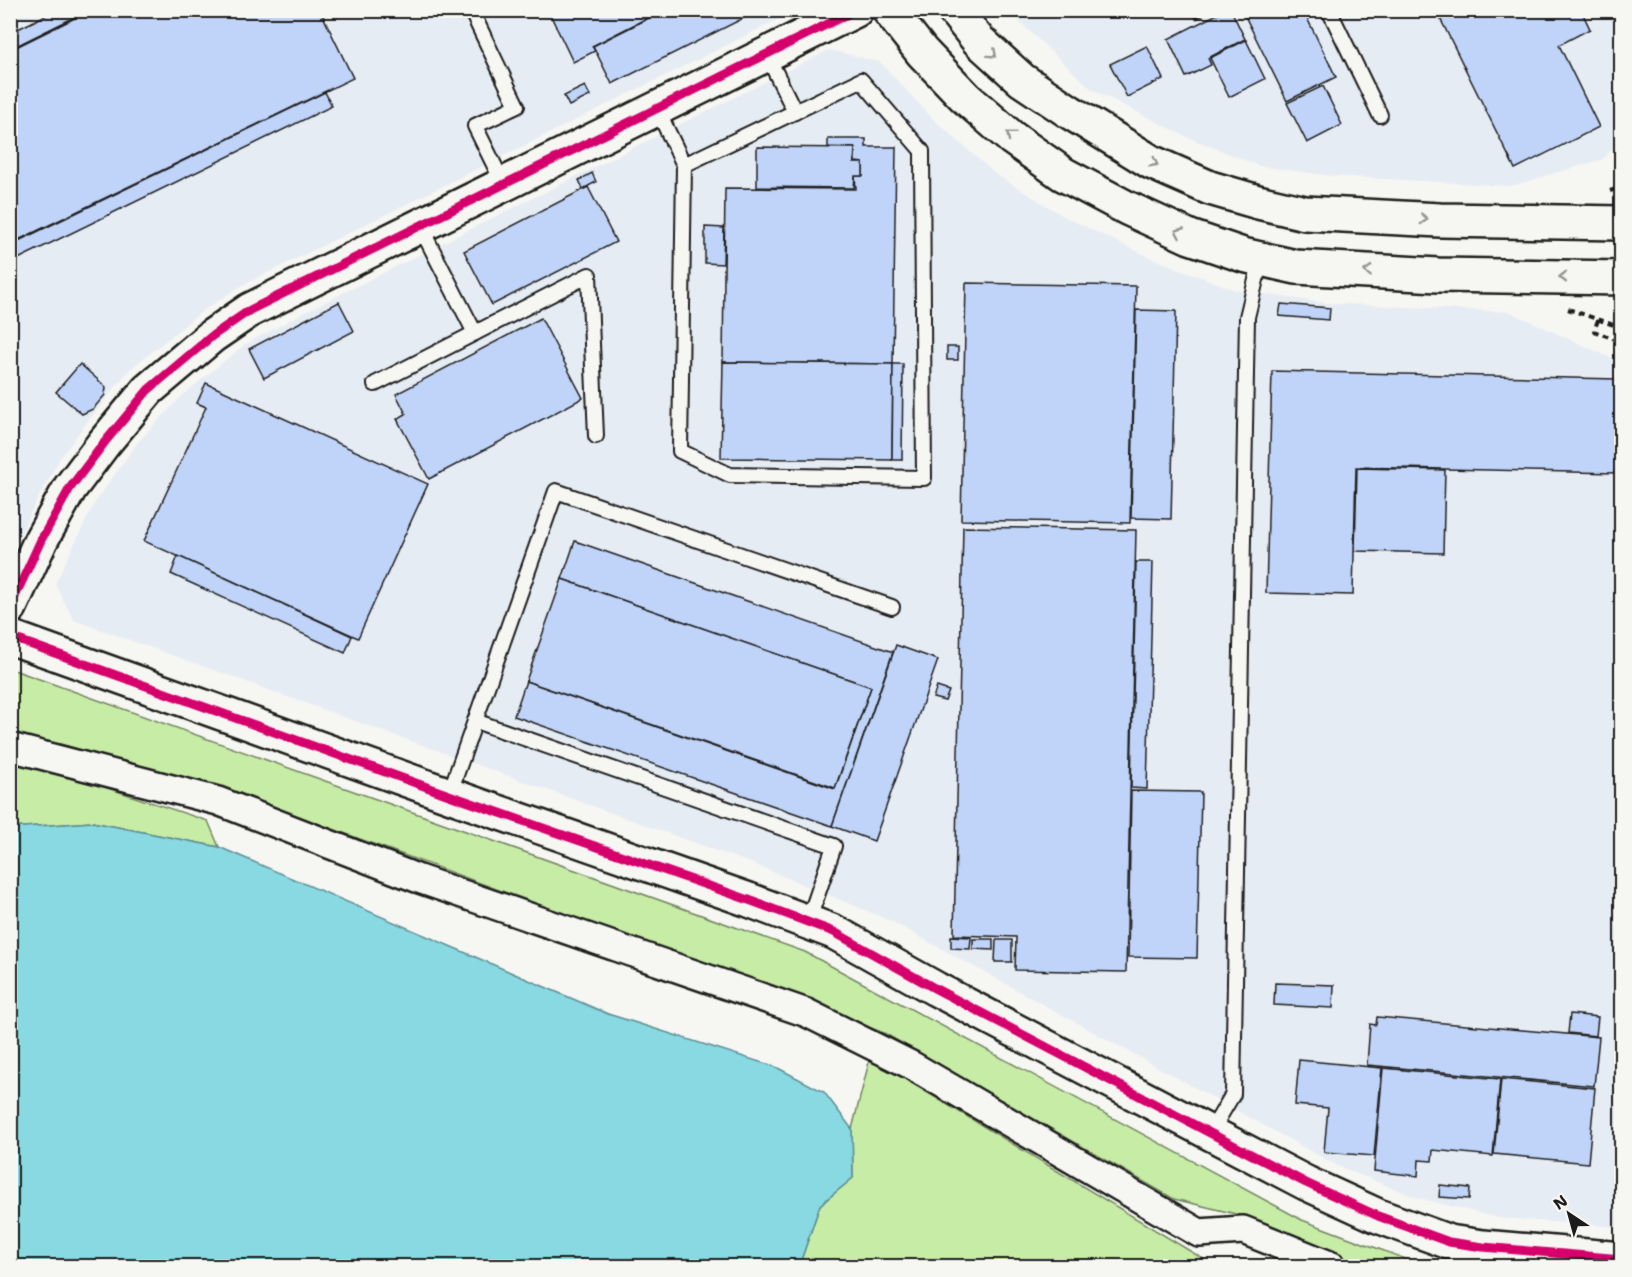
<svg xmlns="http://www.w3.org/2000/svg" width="1632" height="1277" font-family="'Shantell Sans',sans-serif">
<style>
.built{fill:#e6ecf4}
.green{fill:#c7eca6;stroke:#728461;stroke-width:1.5}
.water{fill:#88d9e2;stroke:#5d8d93;stroke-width:1.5}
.building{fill:#c0d4f9;stroke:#1c1c1c;stroke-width:1.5}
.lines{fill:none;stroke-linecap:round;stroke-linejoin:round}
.service-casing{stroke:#1c1c1c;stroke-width:18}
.minor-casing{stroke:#1c1c1c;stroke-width:32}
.tertiary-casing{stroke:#1c1c1c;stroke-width:38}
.path{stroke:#1c1c1c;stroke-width:4;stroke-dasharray:6 4.5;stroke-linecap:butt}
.service{stroke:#f6f6f2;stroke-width:14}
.minor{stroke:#f6f6f2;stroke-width:27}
.tertiary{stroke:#f6f6f2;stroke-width:33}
.cycleway-casing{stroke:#f6f6f2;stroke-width:13}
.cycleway{stroke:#d6006c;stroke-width:9}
.oneway{stroke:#949492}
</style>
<rect width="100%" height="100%" fill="#f6f6f2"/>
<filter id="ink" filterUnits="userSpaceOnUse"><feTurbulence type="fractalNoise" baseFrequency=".0167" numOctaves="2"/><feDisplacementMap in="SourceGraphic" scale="12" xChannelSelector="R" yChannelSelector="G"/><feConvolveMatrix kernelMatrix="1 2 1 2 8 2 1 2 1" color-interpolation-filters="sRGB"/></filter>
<g filter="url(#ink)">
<!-- built -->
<g class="built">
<polygon points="11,11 795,11 239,287 201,312 129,370 87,422 60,458 34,506 11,553"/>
<polygon points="1008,11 1621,11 1621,139 1603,159 1511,186 1332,176 1259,166 1185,136 1093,90"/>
<polygon points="829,50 880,62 932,118 995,174 1065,217 1151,258 1235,290 1326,303 1510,312 1611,358 1621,373 1621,1227 1498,1218 1415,1197 1338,1166 891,921 759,866 74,620 55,584 94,504 138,442 182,396 244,345 305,312"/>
</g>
<!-- green -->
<g class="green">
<polygon points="11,669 805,952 1302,1220 1424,1266 1356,1266 1317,1252 1240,1215 1174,1199 884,1033 761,986 243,796 57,743 11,734"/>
<polygon points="11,762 56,771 208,821 219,847 92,822 11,828"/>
<polygon points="870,1058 1215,1266 799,1266 820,1205 853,1178 852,1129"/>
</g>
<!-- water -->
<polygon class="water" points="92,822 219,847 608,1014 776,1067 824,1092 852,1129 853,1178 820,1205 799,1266 11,1266 11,828"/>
<!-- building -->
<g class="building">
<polygon points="56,10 89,10 10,49 10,33"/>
<polygon points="91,10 320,10 353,78 10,244 10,50"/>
<polygon points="548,10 663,10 592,46 595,51 573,62"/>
<polygon points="665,10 750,10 752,14 612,84 593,46"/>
<polygon points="1192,10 1213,10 1196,19"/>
<polygon points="1225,10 1231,10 1245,39 1208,58 1211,65 1186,77 1168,39"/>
<polygon points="1242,10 1303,10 1336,77 1287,101"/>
<polygon points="1436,10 1581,10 1590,29 1559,45 1599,127 1515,169"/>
<polygon points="1246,40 1265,79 1229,97 1210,58"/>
<polygon points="1147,46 1163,79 1127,97 1110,64"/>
<polygon points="585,86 590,96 569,106 564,96"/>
<polygon points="1323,86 1342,125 1307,143 1287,103"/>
<polygon points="325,92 332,106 10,263 10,245"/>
<polygon points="828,139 866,139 866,147 896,147 893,364 723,362 725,188 856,189 855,176 863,176 863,163 855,162 855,148 828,147"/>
<polygon points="757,147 855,148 854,163 863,163 863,176 855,176 854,188 757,187"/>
<polygon points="592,173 596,182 583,189 579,180"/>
<polygon points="588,187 616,242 492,305 464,251"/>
<polygon points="705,227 724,228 723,264 705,263"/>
<polygon points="966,283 1136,286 1130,523 961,520"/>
<polygon points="339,302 354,331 264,378 249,349"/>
<polygon points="1281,304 1330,308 1329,320 1279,316"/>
<polygon points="1136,310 1176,311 1171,519 1131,518"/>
<polygon points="541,318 583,398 429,479 397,419 406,414 396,394"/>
<rect x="947" y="347" width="11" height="13"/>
<polygon points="723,362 893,364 892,460 721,458"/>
<polygon points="80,364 106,387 105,395 93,409 82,414 56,392"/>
<polygon points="893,364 903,364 902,460 892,460"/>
<polygon points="1272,371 1617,379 1615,473 1356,467 1353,595 1266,593"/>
<polygon points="206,383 428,484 358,638 144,541 206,407 197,403"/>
<polygon points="1357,468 1445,470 1443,553 1355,551"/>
<polygon points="963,527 1136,530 1126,972 1015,970 1016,937 954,935"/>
<polygon points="575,541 893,652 832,826 514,716 526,681 835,789 871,687 562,579"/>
<polygon points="178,556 352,636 345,653 171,574"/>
<polygon points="1136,562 1153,562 1147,789 1131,788"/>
<polygon points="562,579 871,687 835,788 526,681"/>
<polygon points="896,645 938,660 874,841 832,826"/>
<polygon points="937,687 949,691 945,701 933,698"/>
<polygon points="1131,791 1201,792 1197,958 1128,957"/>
<polygon points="951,936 971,937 970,949 951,948"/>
<polygon points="973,939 993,939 993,950 973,949"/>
<polygon points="996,940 1012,940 1012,962 995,962"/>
<polygon points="1275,983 1334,985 1333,1008 1274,1005"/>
<polygon points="1570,1014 1598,1017 1596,1036 1568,1033"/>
<polygon points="1377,1017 1599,1037 1594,1086 1367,1065 1370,1024 1376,1025"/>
<polygon points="1299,1060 1382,1068 1374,1156 1324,1152 1328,1108 1295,1105"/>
<polygon points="1383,1068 1500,1079 1493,1156 1433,1150 1432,1161 1419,1160 1418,1176 1374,1171"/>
<polygon points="1501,1079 1595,1088 1588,1163 1494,1154"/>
<polygon points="1440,1185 1470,1188 1469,1199 1439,1197"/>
</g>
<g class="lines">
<!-- service casing -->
<g class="service-casing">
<g id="service">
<polyline points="471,10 517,106 475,126 504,185"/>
<polyline points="1329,10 1380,115"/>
<polyline points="767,55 795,112"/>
<polyline points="657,109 684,165 680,451 730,475 924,478 922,151 861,80 684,165"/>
<polyline points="420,226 475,333"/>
<polyline points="375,384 589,275 596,436"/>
<polyline points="475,721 834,846 808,922"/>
<polyline points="449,795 556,491 892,607"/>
<polyline points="1210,1133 1233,1094 1247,317 1261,259"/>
</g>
</g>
<!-- minor casing -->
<g class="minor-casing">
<polyline id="minor" points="10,747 218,801 419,879 807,1013 911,1065 1199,1233 1243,1230 1332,1266"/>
</g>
<!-- tertiary casing -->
<g class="tertiary-casing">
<g id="tertiary">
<polyline points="889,10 922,52 966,98 1012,138 1063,174 1127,208 1190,237 1243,255 1296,267 1438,275 1622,278"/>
<polyline points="954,10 978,40 1022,80 1070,112 1151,162 1210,188 1258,202 1305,213 1440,220 1622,223"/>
<polyline points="10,607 41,540 70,488 104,443 148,390 212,336 250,310 856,10"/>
<polyline points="10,637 449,795 749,900 834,932 936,989 1210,1133 1306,1183 1378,1216 1449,1242 1483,1247 1622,1259"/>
</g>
</g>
<!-- path -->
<g class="path">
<polyline points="1610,191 1622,187"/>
<polyline points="1568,309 1622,328"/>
<polyline points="1598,320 1594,331 1622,342"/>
</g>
<!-- service -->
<use href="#service" class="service"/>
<!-- minor -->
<use href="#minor" class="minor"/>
<!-- tertiary -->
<use href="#tertiary" class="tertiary"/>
<!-- cycleway casing -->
<g class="cycleway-casing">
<g id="cycleway">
<polyline points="10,607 41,540 70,488 104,443 148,390 212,336 250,310 856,10"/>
<polyline points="10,637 449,795 749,900 834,932 936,989 1210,1133 1306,1183 1378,1216 1449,1242 1483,1247 1622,1259"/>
</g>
</g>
<!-- cycleway -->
<use href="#cycleway" class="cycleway"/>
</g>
<!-- one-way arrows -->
<defs><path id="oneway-chevron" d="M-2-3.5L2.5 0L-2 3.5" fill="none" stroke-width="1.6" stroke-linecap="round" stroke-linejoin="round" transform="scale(1.5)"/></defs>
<g class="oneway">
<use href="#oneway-chevron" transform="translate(993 54) rotate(42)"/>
<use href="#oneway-chevron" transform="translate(1010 135) rotate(-141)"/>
<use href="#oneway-chevron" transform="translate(1154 163) rotate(27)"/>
<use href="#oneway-chevron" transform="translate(1424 219) rotate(3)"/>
<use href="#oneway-chevron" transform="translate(1179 232) rotate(-156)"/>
<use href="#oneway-chevron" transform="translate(1368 271) rotate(-177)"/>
<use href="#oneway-chevron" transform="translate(1563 277) rotate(-179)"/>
</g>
</g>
<!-- margin -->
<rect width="1632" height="1277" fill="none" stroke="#f6f6f2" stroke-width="36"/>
<rect x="18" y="18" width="1596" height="1241" fill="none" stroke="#1c1c1c" stroke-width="2" filter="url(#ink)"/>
<!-- north arrow -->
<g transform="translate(1569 1214) rotate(324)" stroke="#f6f6f2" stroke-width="4.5" paint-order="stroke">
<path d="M0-4.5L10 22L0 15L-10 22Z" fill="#1c1c1c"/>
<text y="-9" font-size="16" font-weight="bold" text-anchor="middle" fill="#1c1c1c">N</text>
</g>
</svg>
